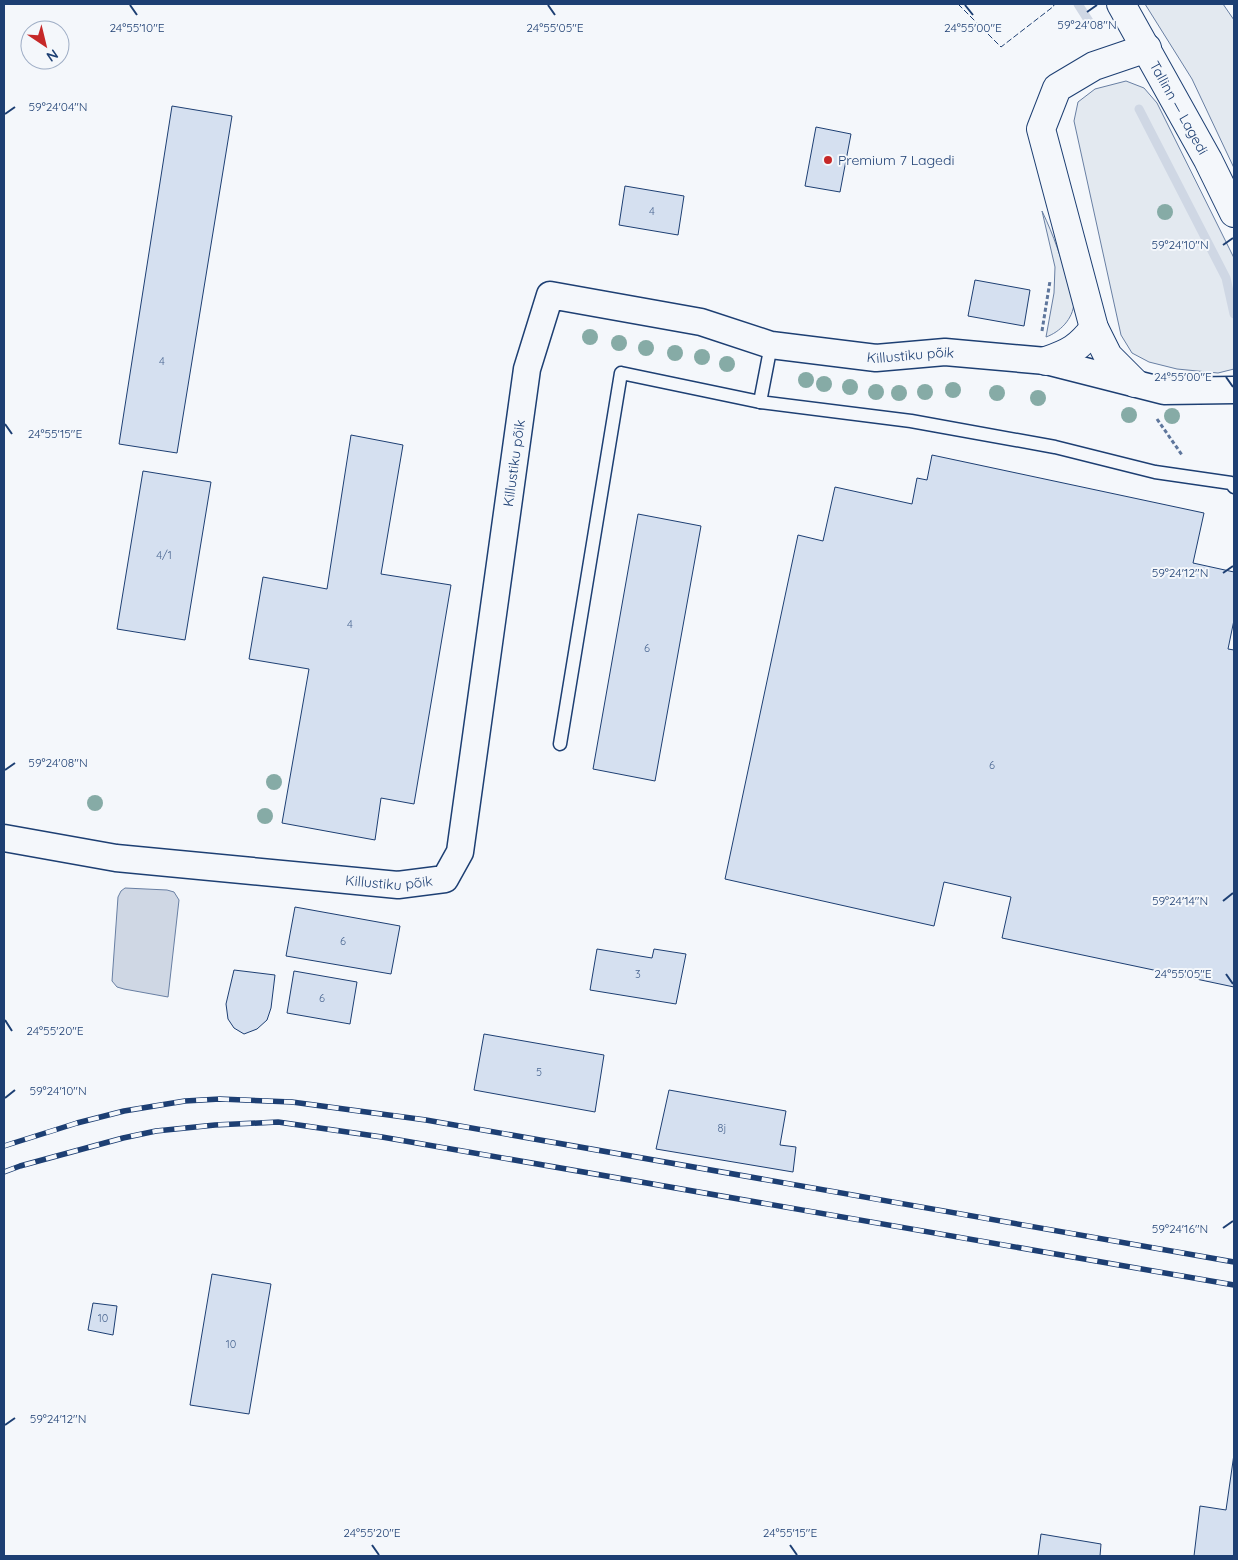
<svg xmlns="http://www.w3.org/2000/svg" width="1238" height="1560" font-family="Quicksand,sans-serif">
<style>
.green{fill:#e3e9f0;stroke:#687fa3}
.water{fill:#cfd7e4;stroke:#687fa3}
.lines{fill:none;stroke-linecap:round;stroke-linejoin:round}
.stream{stroke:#cfd7e4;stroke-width:9}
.building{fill:#d5e0f0;stroke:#1d3f73}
.service-casing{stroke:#1d3f73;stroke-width:15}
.minor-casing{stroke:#1d3f73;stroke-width:29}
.tertiary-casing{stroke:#1d3f73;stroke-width:30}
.path{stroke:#5e769c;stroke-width:3;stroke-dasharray:4 2.5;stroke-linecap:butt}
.service{stroke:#f4f7fb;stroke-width:12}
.minor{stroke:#f4f7fb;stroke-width:26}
.tertiary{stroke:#f4f7fb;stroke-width:28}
.rail-casing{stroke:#1d3f73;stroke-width:5.5}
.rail{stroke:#f4f7fb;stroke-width:4;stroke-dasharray:11;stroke-linecap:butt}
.fence{stroke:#1d3f73;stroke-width:1;stroke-dasharray:6 2.5;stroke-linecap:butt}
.tree{fill:#86aba6}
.ticks{fill:none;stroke:#1d3f73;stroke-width:2}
.poi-dot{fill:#c62828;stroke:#f4f7fb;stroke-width:2}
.labels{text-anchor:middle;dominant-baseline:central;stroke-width:4;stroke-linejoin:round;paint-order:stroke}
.number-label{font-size:11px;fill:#4b6792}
.street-label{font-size:14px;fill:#1d3f73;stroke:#f4f7fb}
.poi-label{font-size:14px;fill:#1d3f73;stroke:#f4f7fb;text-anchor:start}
.ticks-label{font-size:12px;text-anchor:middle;fill:#1d3f73;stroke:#f4f7fb;stroke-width:4;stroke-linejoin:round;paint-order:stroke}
</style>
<rect width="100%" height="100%" fill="#f4f7fb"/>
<!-- green -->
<g class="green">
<polygon points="1145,4 1223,4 1234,20 1234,168 1192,79"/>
<polygon points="1126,81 1144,88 1157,103 1234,258 1234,369 1218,373 1177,369 1149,362 1132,353 1121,335 1074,121 1078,102 1095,89"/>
<path d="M 1042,211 C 1054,236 1061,258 1069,284 C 1071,290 1074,297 1074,303 C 1073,319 1060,332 1046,337 L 1054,293 L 1055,267 Z"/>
</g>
<!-- water -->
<polygon class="water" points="125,888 167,890 174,892 179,900 168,997 124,989 117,987 112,981 118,897 121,891"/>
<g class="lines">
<!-- stream -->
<g class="stream">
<polyline points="1078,4 1090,23"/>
<polyline points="1139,109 1226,278 1234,314"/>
</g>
</g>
<!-- building -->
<g class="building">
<polygon points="172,106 232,116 177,453 119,444"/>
<polygon points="816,127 851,134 840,192 805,186"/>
<polygon points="625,186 684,196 678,235 619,225"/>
<polygon points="975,280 1030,290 1024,326 968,316"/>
<polygon points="351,435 403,445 381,574 451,585 414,804 381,798 375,840 282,823 309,669 249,659 263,577 327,589"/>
<polygon points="932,455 1204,513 1193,563 1234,572 1234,620 1228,649 1234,650 1234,987 1002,938 1011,897 944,882 934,926 725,879 798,535 823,541 835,487 912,504 917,478 927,480"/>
<polygon points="143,471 211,482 185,640 117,629"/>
<polygon points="638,514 701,526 655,781 593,769"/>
<polygon points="295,907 400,926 391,974 286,956"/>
<polygon points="597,949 652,958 654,949 686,954 676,1004 590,990"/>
<polygon points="234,970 275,975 271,1008 267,1020 257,1029 244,1034 234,1028 228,1019 226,1004"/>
<polygon points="294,971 357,982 350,1024 287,1013"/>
<polygon points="484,1034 604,1055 595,1112 474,1090"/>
<polygon points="669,1090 786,1111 780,1145 796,1147 793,1172 656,1149"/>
<polygon points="212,1274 271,1284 249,1414 190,1405"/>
<polygon points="93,1303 117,1306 113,1335 88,1330"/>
<polygon points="1234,1454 1234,1556 1194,1556 1200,1506 1226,1510"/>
<polygon points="1041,1534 1101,1544 1100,1556 1038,1556"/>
</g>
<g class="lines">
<!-- service casing -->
<g class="service-casing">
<g id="service">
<polyline points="771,345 760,402 911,421 1055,447 1155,472 1231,483 1234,487"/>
<polyline points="560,744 621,373 760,402"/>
</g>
</g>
<!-- minor casing -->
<g class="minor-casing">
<g id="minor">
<path id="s1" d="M 4,838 L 116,858 L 398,885 L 445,879 L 460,852 L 527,369 L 550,295 L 701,322 L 771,345 L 876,358 L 945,352 L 1046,361 L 1164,391 L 1234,390"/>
</g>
</g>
<!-- tertiary casing -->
<g class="tertiary-casing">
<g id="tertiary">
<path id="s2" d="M 1121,4 L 1208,160 L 1234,213"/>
<path d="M 1046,361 C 1069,353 1079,348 1094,328"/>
<polyline points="1135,383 1108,356 1094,328 1041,129 1057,88 1094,66 1147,48"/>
</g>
</g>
<!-- path -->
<g class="path">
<polyline points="1042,331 1050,281"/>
<polyline points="1157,419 1182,455"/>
</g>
<!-- service -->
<use href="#service" class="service"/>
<!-- minor -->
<use href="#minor" class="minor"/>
<!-- tertiary -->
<use href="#tertiary" class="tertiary"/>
<!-- rail casing -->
<g class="rail-casing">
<g id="rail">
<polyline points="4,1146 77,1123 124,1111 185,1101 220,1099 292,1102 426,1120 1234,1262"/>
<polyline points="4,1172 20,1166 123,1138 156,1131 215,1125 278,1122 382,1137 1234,1285"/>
</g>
</g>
<!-- rail -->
<use href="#rail" class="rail"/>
<!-- fence -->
<polyline class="fence" points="958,4 1001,47 1054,6 1053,4"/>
</g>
<!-- trees -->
<g class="tree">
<circle cx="1165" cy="212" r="8"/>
<circle cx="590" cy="337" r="8"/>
<circle cx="619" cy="343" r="8"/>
<circle cx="646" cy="348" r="8"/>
<circle cx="675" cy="353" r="8"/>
<circle cx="702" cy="357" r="8"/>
<circle cx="727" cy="364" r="8"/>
<circle cx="806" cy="380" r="8"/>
<circle cx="824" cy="384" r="8"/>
<circle cx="850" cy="387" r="8"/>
<circle cx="953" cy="390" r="8"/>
<circle cx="876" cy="392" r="8"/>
<circle cx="925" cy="392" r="8"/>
<circle cx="899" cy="393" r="8"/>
<circle cx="997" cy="393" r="8"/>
<circle cx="1038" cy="398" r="8"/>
<circle cx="1129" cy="415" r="8"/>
<circle cx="1172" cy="416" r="8"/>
<circle cx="274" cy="782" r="8"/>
<circle cx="95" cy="803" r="8"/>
<circle cx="265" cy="816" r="8"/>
</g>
<!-- ticks -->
<path class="ticks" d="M 130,5 L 137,15M 548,5 L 555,15M 965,5 L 973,15M 1087,12 L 1097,5M 5,114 L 15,107M 1223,245 L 1233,238M 1226,377 L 1233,387M 5,424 L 12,434M 1223,573 L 1233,566M 5,770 L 15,763M 1223,901 L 1233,893M 1226,974 L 1233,984M 5,1020 L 12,1031M 5,1098 L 15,1090M 1223,1228 L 1233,1221M 5,1425 L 15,1418M 372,1545 L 379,1555M 790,1545 L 797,1555"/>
<!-- markers -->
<circle class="poi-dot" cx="828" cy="160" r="5"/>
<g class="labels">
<!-- number labels -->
<g class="number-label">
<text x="652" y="211">4</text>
<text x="162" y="361">4</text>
<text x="164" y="555">4/1</text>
<text x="350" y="624">4</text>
<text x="647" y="648">6</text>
<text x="992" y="765">6</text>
<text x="343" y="941">6</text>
<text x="638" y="974">3</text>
<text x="322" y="998">6</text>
<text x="539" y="1072">5</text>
<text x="722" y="1128">8j</text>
<text x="103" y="1318">10</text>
<text x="231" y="1344">10</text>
</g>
<!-- street labels -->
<g class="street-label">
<text stroke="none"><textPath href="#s2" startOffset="119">Tallinn — Lagedi</textPath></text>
<text stroke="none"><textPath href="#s1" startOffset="1408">Killustiku põik</textPath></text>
<text stroke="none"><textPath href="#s1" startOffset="868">Killustiku põik</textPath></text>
<text stroke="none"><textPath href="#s1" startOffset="388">Killustiku põik</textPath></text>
</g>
<!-- poi labels -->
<g class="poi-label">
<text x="838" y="160">Premium 7 Lagedi</text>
</g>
</g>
<g class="ticks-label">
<text x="1087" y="29">59°24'08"N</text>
<text x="555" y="32">24°55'05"E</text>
<text x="973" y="32">24°55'00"E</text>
<text x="137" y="32">24°55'10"E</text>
<text x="58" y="111">59°24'04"N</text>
<text x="1180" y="249">59°24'10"N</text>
<text x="1183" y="381">24°55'00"E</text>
<text x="55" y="438">24°55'15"E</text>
<text x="1180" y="577">59°24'12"N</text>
<text x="58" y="767">59°24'08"N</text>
<text x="1180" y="905">59°24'14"N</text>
<text x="1183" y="978">24°55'05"E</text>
<text x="55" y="1035">24°55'20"E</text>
<text x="58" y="1095">59°24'10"N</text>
<text x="1180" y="1233">59°24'16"N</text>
<text x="58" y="1423">59°24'12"N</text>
<text x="372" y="1537">24°55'20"E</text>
<text x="790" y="1537">24°55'15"E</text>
</g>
<!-- border -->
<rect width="1238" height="1560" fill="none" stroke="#1d3f73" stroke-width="10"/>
<!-- north arrow -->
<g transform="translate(45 45) rotate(145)"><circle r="24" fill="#f4f7fb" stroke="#9eadc5"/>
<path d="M0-4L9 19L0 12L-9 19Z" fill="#c62828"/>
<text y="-8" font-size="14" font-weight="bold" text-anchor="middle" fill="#1d3f73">N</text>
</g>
</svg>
